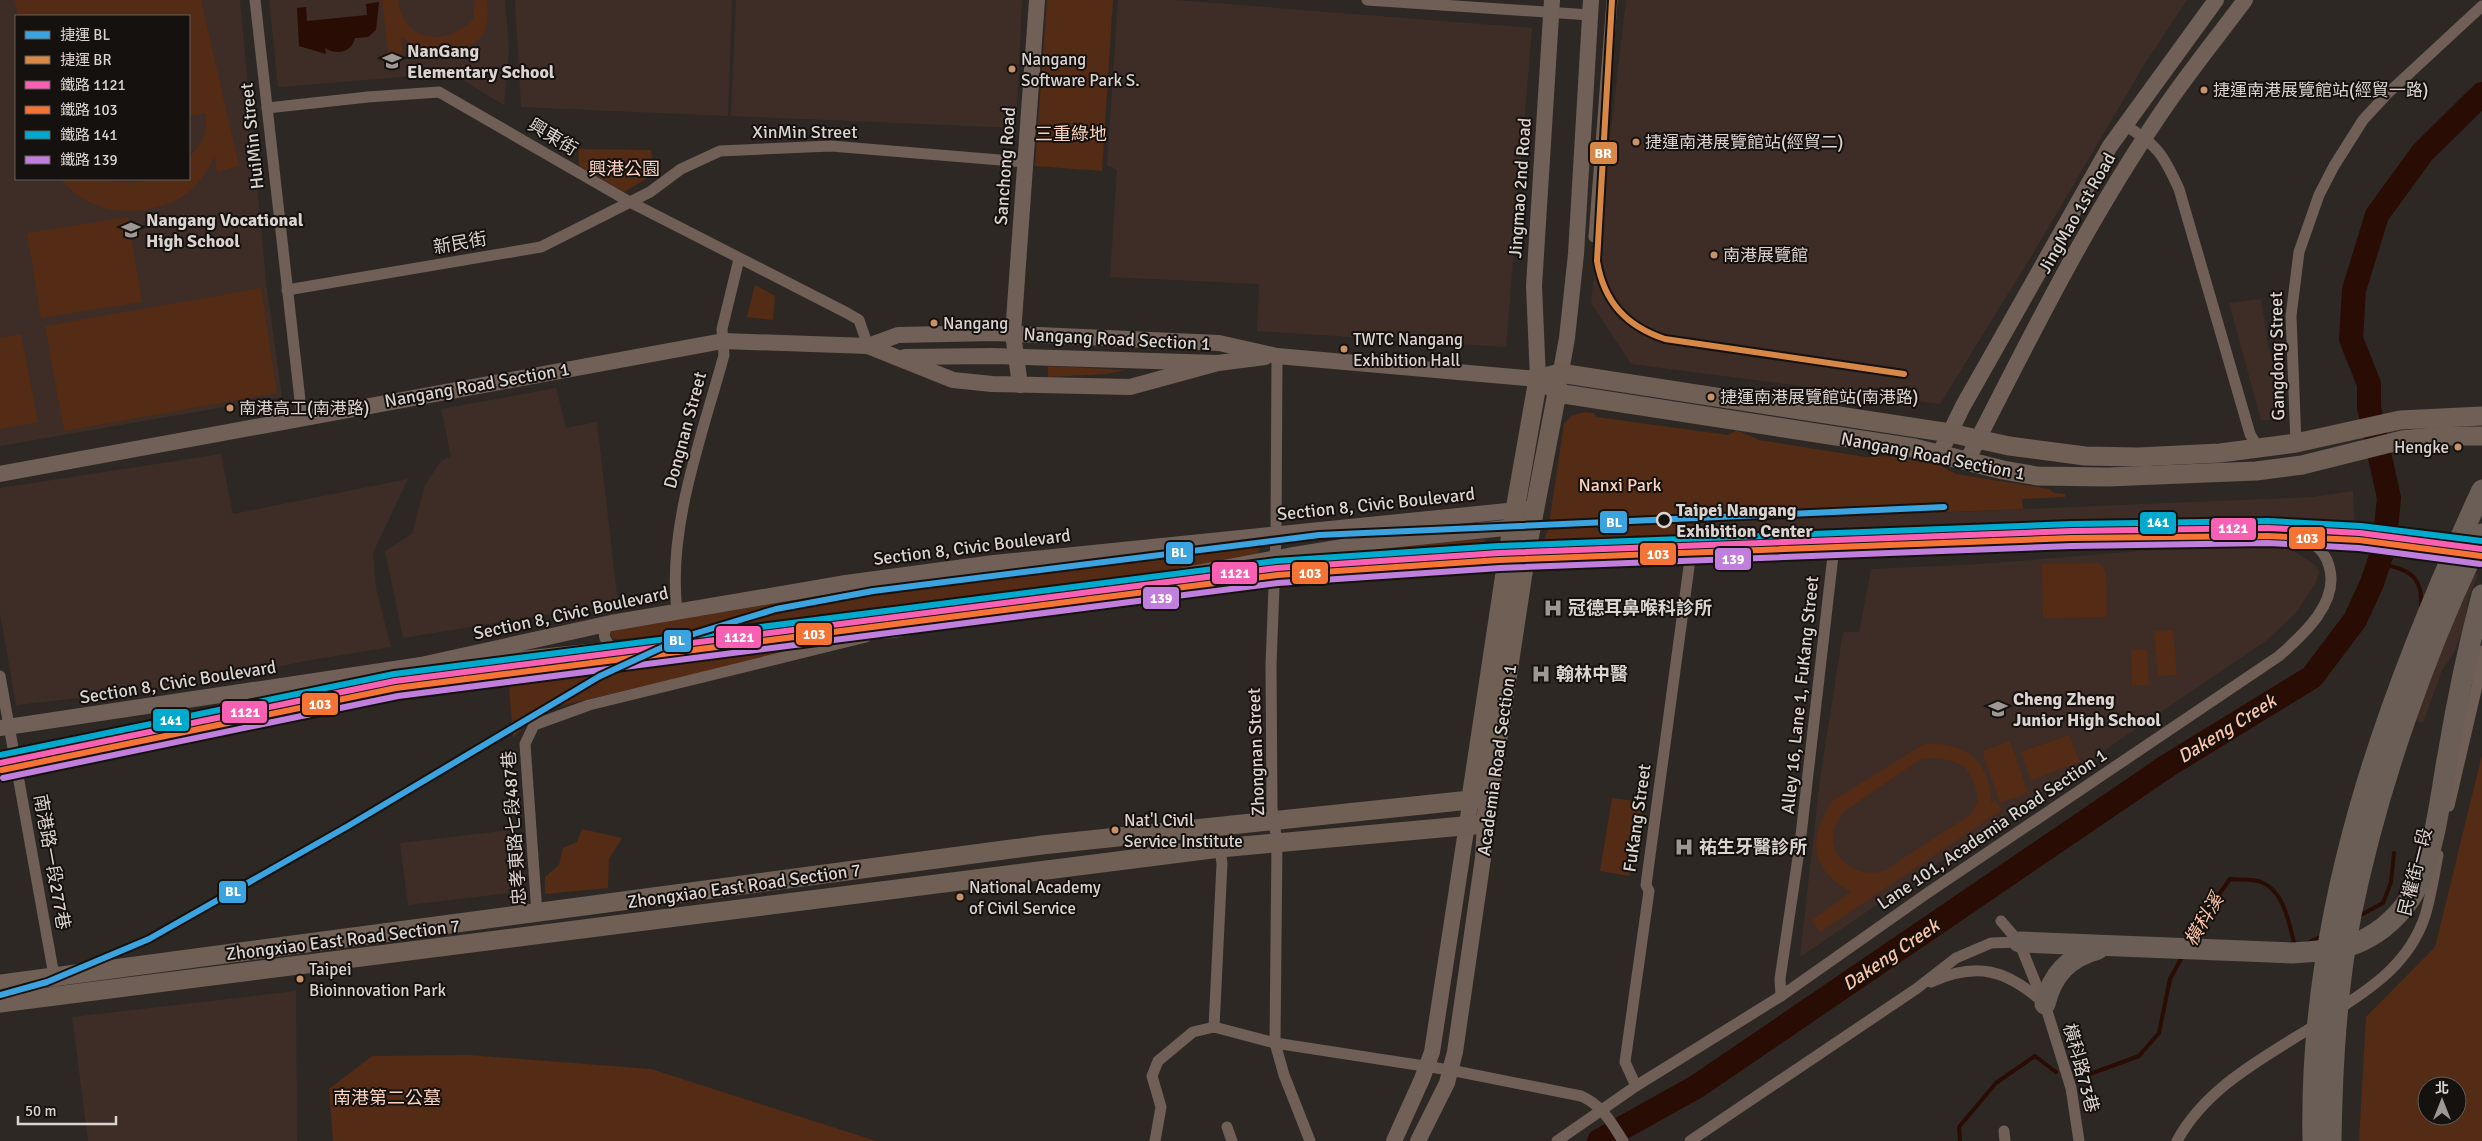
<svg xmlns="http://www.w3.org/2000/svg" width="2482" height="1141" font-family="Signika,'Noto Sans TC',sans-serif">
<style>
.built{fill:#3d2d26;fill-rule:evenodd}
.green{fill:#542b14;fill-rule:evenodd}
.water{fill:#290c03}
.lines{fill:none;stroke-linecap:round;stroke-linejoin:round}
.stream{stroke:#290c03;stroke-width:4}
.river{stroke:#290c03;stroke-width:24}
.street{stroke:#6f5f57;stroke-width:11}
.secondary{stroke:#716058;stroke-width:16}
.primary{stroke:#6f5f55;stroke-width:19}
.highway{stroke:#6a5e57;stroke-width:21}
.highway-bridge{stroke:#6a5e57;stroke-width:21}
.rail-1-casing{stroke:#15110e;stroke-width:10}
.rail-2-casing{stroke:#15110e;stroke-width:10}
.rail-3-casing{stroke:#15110e;stroke-width:10}
.rail-4-casing{stroke:#15110e;stroke-width:10}
.rail-1{stroke:#f860b3;stroke-width:6}
.rail-2{stroke:#f57335;stroke-width:6}
.rail-3{stroke:#00a9ce;stroke-width:6}
.rail-4{stroke:#c07fdc;stroke-width:6}
.metro-1-casing{stroke:#15110e;stroke-width:10}
.metro-2-casing{stroke:#15110e;stroke-width:10}
.metro-1{stroke:#3aa3e0;stroke-width:6}
.metro-2{stroke:#d78846;stroke-width:6}
.bus-dot{fill:#c7916a;stroke:#15110e;stroke-width:2}
.stop-dot{fill:#15110e;stroke:#dad3cf;stroke-width:2.5}
.labels{text-anchor:middle;dominant-baseline:central;stroke-width:4;stroke-linejoin:round;paint-order:stroke}
.bus-label{font-size:17px;fill:#dad3cf;stroke:#15110e;text-anchor:start}
.poi-label{font-size:18px;font-weight:bold;fill:#dad3cf;stroke:#15110e;text-anchor:start}
.street-label{font-size:18px;fill:#dad3cf;stroke:#15110e}
.park-label{font-size:18px;fill:#fbd3bf;stroke:#15110e}
.stop-label{font-size:18px;font-weight:bold;fill:#dad3cf;stroke:#15110e;text-anchor:start}
.water-label{font-size:19px;font-style:italic;fill:#fdc3a5;stroke:#15110e}
.line-badge{stroke:#15110e;stroke-width:2}
.badge-label{font-size:14px;text-anchor:middle;font-weight:bold;fill:#fff}
</style>
<rect width="100%" height="100%" fill="#2e2824"/>
<!-- built -->
<g class="built">
<path d="M 0,0 L 240,0 L 266,281 L 282,397 L 0,446 ZM 16,16 L 189,16 L 189,179 L 16,179 Z"/>
<polygon points="269,0 505,0 509,49 504,105 451,73 278,87"/>
<polygon points="515,0 732,0 728,116 521,107"/>
<polygon points="736,0 1022,0 1016,128 731,116"/>
<polygon points="1118,0 1175,0 1532,28 1506,347 1257,331 1259,284 1110,277 1117,170 1107,165"/>
<polygon points="1626,0 2187,0 2144,65 2035,250 1940,404 1631,364 1591,303"/>
<polygon points="2261,299 2268,345 2274,367 2286,373 2286,419 2261,420 2229,303"/>
<polygon points="556,388 566,428 597,422 618,603 403,638 385,551 412,534 425,485 441,461 451,456 441,409"/>
<polygon points="221,454 233,514 408,479 373,553 376,588 391,647 305,661 188,686 16,705 0,613 0,488"/>
<polygon points="2353,491 2355,527 2351,528 2351,523 2314,520 1691,547 1691,523 2313,497"/>
<polygon points="2277,540 2315,565 2319,572 2316,582 2296,613 2267,640 1800,957 1820,779 1843,632 1859,632 1871,569 1981,564"/>
<polygon points="2443,564 2478,574 2468,599 2465,623 2454,653 2442,670 2423,723 2394,712"/>
<polygon points="512,830 519,892 408,905 400,843"/>
<polygon points="296,991 297,1141 88,1141 72,1017"/>
</g>
<!-- green -->
<g class="green">
<path d="M 14,0 L 201,0 L 239,166 L 217,172 L 215,156 C 209,167 203,179 193,188 C 173,209 129,216 101,207 C 86,202 71,191 60,179 L 100,179 L 106,181 L 132,183 L 157,179 L 189,179 L 189,158 C 202,143 209,133 205,113 L 189,116 L 189,16 L 18,16 Z"/>
<path d="M 382,0 L 398,0 C 403,42 447,48 473,19 L 475,0 L 487,0 C 488,10 489,22 485,31 C 470,60 419,56 401,36 L 403,53 L 388,53 Z"/>
<polygon points="1047,0 1113,0 1102,171 1035,166"/>
<polygon points="578,149 651,150 654,174 624,192 579,166"/>
<polygon points="128,217 142,302 41,318 27,233"/>
<polygon points="755,285 775,296 773,320 747,317"/>
<polygon points="261,288 277,393 64,431 45,326"/>
<polygon points="21,334 38,422 0,429 0,338"/>
<polygon points="1048,366 1125,370 1107,374 1048,377"/>
<polygon points="1585,412 1593,413 1597,417 1728,435 1735,431 1741,432 1759,440 1866,457 1887,456 1939,465 1956,474 2049,489 2054,493 2065,494 2065,497 2022,499 2023,509 1691,523 1691,547 1542,551 1543,542 1548,530 1564,424 1571,416"/>
<polygon points="1485,539 1483,561 1299,570 1299,561 1381,547"/>
<polygon points="1258,544 1260,548 1258,554 924,616 884,622 618,639 612,638 609,633 611,630 872,587 1011,568"/>
<polygon points="2099,563 2106,571 2107,617 2043,618 2042,564"/>
<polygon points="2173,630 2177,675 2158,676 2154,631"/>
<polygon points="798,642 798,650 559,706 534,716 513,738 508,672 629,654"/>
<polygon points="2147,649 2149,685 2132,685 2131,650"/>
<polygon points="2069,735 2080,762 2031,780 2021,752"/>
<polygon points="2010,741 2028,793 2000,803 1982,751"/>
<path d="M 1924,744 C 1964,742 1990,759 1991,803 L 1995,800 L 2002,810 L 1820,932 L 1812,920 L 1851,892 C 1809,868 1808,841 1832,801 ZM 1928,758 C 1960,758 1974,768 1978,801 L 1970,815 C 1948,829 1927,843 1905,857 C 1897,862 1888,870 1879,872 C 1863,876 1840,864 1835,849 C 1829,833 1836,821 1846,810 L 1921,759 Z"/>
<path d="M 2482,755 L 2482,1141 L 2359,1141 L 2366,1017 L 2435,947 ZM 2427,1086 L 2457,1086 L 2457,1116 L 2427,1116 Z"/>
<polygon points="1612,798 1643,802 1629,876 1600,871"/>
<polygon points="582,829 622,838 609,859 608,888 545,894 545,877 559,865 563,848 577,842"/>
<polygon points="469,1055 651,1069 876,1141 333,1141 329,1089 372,1056"/>
</g>
<!-- water -->
<path class="water" d="M 379,2 L 376,30 L 368,37 L 355,38 C 352,52 337,56 325,48 L 326,54 L 299,46 L 297,8 L 306,7 L 307,21 L 367,15 L 366,4 Z"/>
<g class="lines">
<!-- stream -->
<g class="stream">
<path d="M 2380,563 C 2407,570 2423,574 2421,606"/>
<polyline points="2359,916 2383,903 2391,882 2394,853"/>
<path d="M 2190,942 L 2204,915 L 2230,879 C 2239,880 2253,879 2261,882 C 2285,891 2289,925 2295,946"/>
<polyline points="2308,943 2322,936"/>
<polyline points="2078,1073 2090,1074 2139,1056 2159,1033 2170,979 2182,957"/>
<polyline points="1960,1141 1959,1127 1996,1083 2035,1056 2056,1072"/>
</g>
<!-- river -->
<polyline class="river" points="1599,1141 1696,1087 2167,766 2312,677 2355,620 2372,583 2384,547 2389,498 2369,407 2369,384 2351,339 2354,290 2377,215 2423,152 2482,94"/>
<!-- street -->
<g class="street">
<polyline points="255,0 302,418"/>
<polyline points="1367,0 1590,15"/>
<polyline points="267,108 368,97 439,92 628,201 847,313 859,320 868,346"/>
<path d="M 2125,125 C 2158,146 2163,154 2179,189 L 2250,434 L 2258,448"/>
<polyline points="1594,237 1612,0"/>
<polyline points="287,290 541,247 650,192 681,169 720,151 831,146 1025,162"/>
<polyline points="1277,356 1276,535 1271,665 1272,808 1277,842 1275,1043 1284,1075 1310,1141"/>
<polyline points="2296,443 2291,316 2299,252 2319,195 2334,166 2363,120 2387,94 2482,6"/>
<path d="M 1525,560 L 1536,556 L 2290,533 C 2308,539 2324,547 2329,566 C 2340,602 2304,634 2279,656 L 1926,894 L 1781,996 L 1636,1086 L 1557,1141"/>
<path d="M 677,611 C 667,527 702,436 724,355 L 722,329 L 739,259"/>
<path d="M 611,623 C 600,632 604,639 612,649"/>
<polyline points="0,676 55,981"/>
<polyline points="2449,806 2477,686 2482,651"/>
<polyline points="537,914 525,744 534,725 589,705 866,637"/>
<polyline points="2001,921 2019,942 2047,1011 2071,1088 2079,1141"/>
<path d="M 1931,982 C 1977,961 2007,970 2044,1003"/>
<polyline points="1781,996 1780,979 1800,844 1834,547"/>
<path d="M 2337,1010 C 2375,986 2410,961 2425,916 C 2431,896 2434,875 2438,855"/>
<polyline points="1214,1027 1222,864 1220,848"/>
<polyline points="1636,1086 1625,1062 1649,891 1646,885 1691,552"/>
<polyline points="1227,1127 1232,1141"/>
<polyline points="2004,1131 2005,1141"/>
<path d="M 1155,1141 L 1161,1107 L 1152,1076 L 1158,1061 L 1193,1032 L 1214,1027 L 1275,1043 L 1450,1070 L 1581,1096 C 1602,1105 1611,1122 1623,1141"/>
<polyline points="1690,1141 1916,989 1956,958 1991,943 2019,942"/>
<path d="M 2177,1141 C 2207,1085 2269,1055 2320,1022"/>
</g>
<!-- secondary -->
<g class="secondary">
<polyline points="868,346 898,335 994,333 1219,343 1277,356 1538,379 1557,393 1567,338 1576,254 1591,0"/>
<polyline points="905,357 992,356 1218,363 1265,357"/>
<polyline points="1538,379 1534,286 1552,0"/>
<polyline points="1020,385 1013,334 1037,0"/>
<polyline points="1939,455 1963,406 2110,146 2216,0"/>
<path d="M 1967,461 C 2026,345 2084,227 2157,119 C 2184,78 2216,39 2245,0"/>
<polyline points="0,474 723,341 868,346 953,380 992,384 1130,387 1218,363"/>
<polyline points="1216,578 1487,564 1518,560"/>
<polyline points="461,663 492,662 665,644 894,630 1288,556 1380,541 1524,526"/>
<polyline points="0,728 421,665 611,623 846,583 994,563 1527,509"/>
<polyline points="1394,1141 1422,1079 1432,1052 1471,798"/>
<polyline points="1418,1141 1447,1083 1455,1052 1483,858 1485,824"/>
</g>
<!-- primary -->
<g class="primary">
<polyline points="1471,798 1512,527 1538,379 1560,373 1950,433 2009,446 2085,456 2138,457 2220,453 2296,443 2400,420 2482,416"/>
<polyline points="0,984 1042,845 1489,798"/>
<polyline points="0,1003 1220,848 1485,824 1525,560 1557,393 1914,448 2003,470 2037,476 2108,477 2256,471 2302,465 2402,440 2443,436 2482,436"/>
</g>
<!-- highway -->
<g class="highway">
<path d="M 2019,942 L 2292,953 C 2319,951 2346,951 2369,937 C 2389,926 2409,905 2418,884 C 2436,845 2440,798 2448,755 C 2457,701 2468,648 2482,595"/>
<path d="M 2045,1004 C 2052,975 2068,957 2098,949"/>
</g>
<!-- highway-bridge -->
<g class="highway-bridge">
<path d="M 2313,1141 C 2308,912 2387,695 2482,490"/>
<path d="M 2331,1141 C 2332,1066 2336,989 2351,915 C 2377,787 2425,651 2482,534"/>
</g>
<!-- rail-1 casing -->
<g class="rail-1-casing">
<polyline id="rail-1" points="0,763 395,681 1277,568 1499,553 2072,531 2268,528 2360,533 2482,549"/>
</g>
<!-- rail-2 casing -->
<g class="rail-2-casing">
<polyline id="rail-2" points="2,770 396,688 1278,575 1499,560 2072,538 2268,536 2359,540 2481,556"/>
</g>
<!-- rail-3 casing -->
<g class="rail-3-casing">
<polyline id="rail-3" points="0,755 394,674 1276,561 1499,546 2072,524 2268,521 2361,526 2482,541"/>
</g>
<!-- rail-4 casing -->
<g class="rail-4-casing">
<polyline id="rail-4" points="3,778 398,696 1278,583 1500,568 2072,546 2268,543 2359,548 2480,564"/>
</g>
<!-- rail-1 -->
<use href="#rail-1" class="rail-1"/>
<!-- rail-2 -->
<use href="#rail-2" class="rail-2"/>
<!-- rail-3 -->
<use href="#rail-3" class="rail-3"/>
<!-- rail-4 -->
<use href="#rail-4" class="rail-4"/>
<!-- metro-1 casing -->
<g class="metro-1-casing">
<polyline id="metro-1" points="0,995 47,982 149,939 348,826 600,676 687,636 776,609 873,591 1319,535 1944,507"/>
</g>
<!-- metro-2 casing -->
<g class="metro-2-casing">
<path id="metro-2" d="M 1612,0 L 1597,261 C 1604,302 1626,326 1665,339 L 1904,374"/>
</g>
<!-- metro-1 -->
<use href="#metro-1" class="metro-1"/>
<!-- metro-2 -->
<use href="#metro-2" class="metro-2"/>
</g>
<!-- icons -->
<defs>
<g id="school-bare" transform="scale(1.5)"><path d="M0-5L7-2L0 1L-7-2ZM-4 1L0 2.5L4 1V4Q0 6-4 4Z" fill="#9e9793" stroke="#15110e" stroke-width="2.5" paint-order="stroke"/></g>
<g id="hospital-bare" transform="scale(1.5)"><path d="M-5-5h3v3.5h4V-5h3V5h-3V1.5h-4V5h-3Z" fill="#9e9793" stroke="#15110e" stroke-width="2.5" paint-order="stroke"/></g>
</defs>
<g fill-rule="evenodd">
<use href="#school-bare" x="392" y="61"/>
<use href="#school-bare" x="131" y="230"/>
<use href="#hospital-bare" x="1553" y="608"/>
<use href="#hospital-bare" x="1541" y="674"/>
<use href="#school-bare" x="1998" y="709"/>
<use href="#hospital-bare" x="1684" y="847"/>
</g>
<!-- markers -->
<g class="bus-dot">
<circle cx="1012" cy="69" r="4.5"/>
<circle cx="2204" cy="90" r="4.5"/>
<circle cx="1636" cy="142" r="4.5"/>
<circle cx="1714" cy="255" r="4.5"/>
<circle cx="934" cy="323" r="4.5"/>
<circle cx="1344" cy="349" r="4.5"/>
<circle cx="1711" cy="397" r="4.5"/>
<circle cx="230" cy="408" r="4.5"/>
<circle cx="2458" cy="447" r="4.5"/>
<circle cx="1115" cy="830" r="4.5"/>
<circle cx="960" cy="897" r="4.5"/>
<circle cx="300" cy="979" r="4.5"/>
</g>
<circle class="stop-dot" cx="1664" cy="520" r="7"/>
<g class="labels">
<!-- bus labels -->
<g class="bus-label">
<text x="1021" y="59">Nangang<tspan x="1021" dy="21">Software Park S.</tspan></text>
<text x="2213" y="90">捷運南港展覽館站(經貿一路)</text>
<text x="1645" y="142">捷運南港展覽館站(經貿二)</text>
<text x="1723" y="255">南港展覽館</text>
<text x="943" y="323">Nangang</text>
<text x="1353" y="339">TWTC Nangang<tspan x="1353" dy="21">Exhibition Hall</tspan></text>
<text x="1720" y="397">捷運南港展覽館站(南港路)</text>
<text x="239" y="408">南港高工(南港路)</text>
<text x="2449" y="447" text-anchor="end">Hengke</text>
<text x="1124" y="820">Nat'l Civil<tspan x="1124" dy="21">Service Institute</tspan></text>
<text x="969" y="887">National Academy<tspan x="969" dy="21">of Civil Service</tspan></text>
<text x="309" y="969">Taipei<tspan x="309" dy="21">Bioinnovation Park</tspan></text>
</g>
<!-- poi labels -->
<g class="poi-label">
<text x="407" y="51">NanGang<tspan x="407" dy="21">Elementary School</tspan></text>
<text x="146" y="220">Nangang Vocational<tspan x="146" dy="21">High School</tspan></text>
<text x="1568" y="608">冠德耳鼻喉科診所</text>
<text x="1556" y="674">翰林中醫</text>
<text x="2013" y="699">Cheng Zheng<tspan x="2013" dy="21">Junior High School</tspan></text>
<text x="1699" y="847">祐生牙醫診所</text>
</g>
<!-- street labels -->
<g class="street-label">
<text x="805" y="132">XinMin Street</text>
<text transform="translate(252 136) rotate(-96)">HuiMin Street</text>
<text transform="translate(553 137) rotate(31)">興東街</text>
<text transform="translate(1005 166) rotate(-86)">Sanchong Road</text>
<text transform="translate(1520 188) rotate(-86)">Jingmao 2nd Road</text>
<text transform="translate(2077 213) rotate(-60)">JingMao 1st Road</text>
<text transform="translate(460 243) rotate(-10)">新民街</text>
<text transform="translate(1117 339) rotate(3)">Nangang Road Section 1</text>
<text transform="translate(2277 356) rotate(-91)">Gangdong Street</text>
<text transform="translate(477 385) rotate(-10)">Nangang Road Section 1</text>
<text transform="translate(685 430) rotate(-75)">Dongnan Street</text>
<text transform="translate(1933 456) rotate(11)">Nangang Road Section 1</text>
<text transform="translate(1376 504) rotate(-6)">Section 8, Civic Boulevard</text>
<text transform="translate(972 547) rotate(-7)">Section 8, Civic Boulevard</text>
<text transform="translate(571 613) rotate(-12)">Section 8, Civic Boulevard</text>
<text transform="translate(178 682) rotate(-9)">Section 8, Civic Boulevard</text>
<text transform="translate(1800 695) rotate(-84)">Alley 16, Lane 1, FuKang Street</text>
<text transform="translate(1256 752) rotate(-92)">Zhongnan Street</text>
<text transform="translate(1497 760) rotate(-82)">Academia Road Section 1</text>
<text transform="translate(1637 818) rotate(-82)">FuKang Street</text>
<text transform="translate(514 828) rotate(-94)">忠孝東路七段487巷</text>
<text transform="translate(1992 829) rotate(-34)">Lane 101, Academia Road Section 1</text>
<text transform="translate(52 862) rotate(80)">南港路一段277巷</text>
<text transform="translate(2415 872) rotate(-76)">民權街一段</text>
<text transform="translate(744 886) rotate(-8)">Zhongxiao East Road Section 7</text>
<text transform="translate(343 940) rotate(-7)">Zhongxiao East Road Section 7</text>
<text transform="translate(2081 1068) rotate(75)">橫科路73巷</text>
</g>
<!-- park labels -->
<g class="park-label">
<text x="1071" y="134">三重綠地</text>
<text x="624" y="169">興港公園</text>
<text x="1620" y="485">Nanxi Park</text>
<text x="387" y="1098">南港第二公墓</text>
</g>
<!-- stop labels -->
<g class="stop-label">
<text x="1676" y="510">Taipei Nangang<tspan x="1676" dy="21">Exhibition Center</tspan></text>
</g>
<!-- water labels -->
<g class="water-label">
<text transform="translate(2227 729) rotate(-32)">Dakeng Creek</text>
<text transform="translate(2204 920) rotate(-59)">橫科溪</text>
<text transform="translate(1891 955) rotate(-34)">Dakeng Creek</text>
</g>
</g>
<g class="line-badge">
<rect x="1589" y="141" width="29" height="24" rx="5" fill="#d78846"/>
<rect x="1599" y="510" width="29" height="24" rx="5" fill="#3aa3e0"/>
<rect x="2139" y="511" width="38" height="24" rx="5" fill="#00a9ce"/>
<rect x="2210" y="517" width="47" height="24" rx="5" fill="#f860b3"/>
<rect x="2288" y="526" width="38" height="24" rx="5" fill="#f57335"/>
<rect x="1165" y="541" width="29" height="24" rx="5" fill="#3aa3e0"/>
<rect x="1639" y="542" width="38" height="24" rx="5" fill="#f57335"/>
<rect x="1714" y="547" width="38" height="24" rx="5" fill="#c07fdc"/>
<rect x="1291" y="561" width="38" height="24" rx="5" fill="#f57335"/>
<rect x="1211" y="561" width="47" height="24" rx="5" fill="#f860b3"/>
<rect x="1142" y="586" width="38" height="24" rx="5" fill="#c07fdc"/>
<rect x="795" y="622" width="38" height="24" rx="5" fill="#f57335"/>
<rect x="715" y="625" width="47" height="24" rx="5" fill="#f860b3"/>
<rect x="663" y="629" width="29" height="24" rx="5" fill="#3aa3e0"/>
<rect x="301" y="692" width="38" height="24" rx="5" fill="#f57335"/>
<rect x="221" y="700" width="47" height="24" rx="5" fill="#f860b3"/>
<rect x="152" y="708" width="38" height="24" rx="5" fill="#00a9ce"/>
<rect x="218" y="880" width="29" height="24" rx="5" fill="#3aa3e0"/>
</g>
<g class="badge-label">
<text x="1603" y="158">BR</text>
<text x="1614" y="527">BL</text>
<text x="2158" y="527">141</text>
<text x="2233" y="533">1121</text>
<text x="2307" y="543">103</text>
<text x="1179" y="557">BL</text>
<text x="1658" y="559">103</text>
<text x="1733" y="564">139</text>
<text x="1310" y="578">103</text>
<text x="1235" y="578">1121</text>
<text x="1161" y="603">139</text>
<text x="814" y="639">103</text>
<text x="739" y="642">1121</text>
<text x="677" y="645">BL</text>
<text x="320" y="709">103</text>
<text x="245" y="717">1121</text>
<text x="171" y="725">141</text>
<text x="233" y="896">BL</text>
</g>
<!-- legend -->
<rect x="15" y="15" width="175" height="165" fill="#15110e" stroke="#645f5b"/>
<rect x="25" y="31" width="25" height="8" fill="#3aa3e0" stroke="#645f5b"/>
<text x="60" y="40" font-size="15" fill="#dad3cf">捷運 BL</text>
<rect x="25" y="56" width="25" height="8" fill="#d78846" stroke="#645f5b"/>
<text x="60" y="65" font-size="15" fill="#dad3cf">捷運 BR</text>
<rect x="25" y="81" width="25" height="8" fill="#f860b3" stroke="#645f5b"/>
<text x="60" y="90" font-size="15" fill="#dad3cf">鐵路 1121</text>
<rect x="25" y="106" width="25" height="8" fill="#f57335" stroke="#645f5b"/>
<text x="60" y="115" font-size="15" fill="#dad3cf">鐵路 103</text>
<rect x="25" y="131" width="25" height="8" fill="#00a9ce" stroke="#645f5b"/>
<text x="60" y="140" font-size="15" fill="#dad3cf">鐵路 141</text>
<rect x="25" y="156" width="25" height="8" fill="#c07fdc" stroke="#645f5b"/>
<text x="60" y="165" font-size="15" fill="#dad3cf">鐵路 139</text>
<!-- north arrow -->
<g transform="translate(2442 1101)"><circle r="24" fill="#15110e" stroke="#645f5b"/>
<path d="M0-4L9 19L0 12L-9 19Z" fill="#9e9793"/>
<text y="-8" font-size="14" font-weight="bold" text-anchor="middle" fill="#dad3cf">北</text>
</g>
<!-- scale -->
<path d="M18 1116v8h98v-8" fill="none" stroke="#dad3cf" stroke-width="2.5"/>
<text x="25" y="1116" font-size="15" fill="#dad3cf" stroke="#15110e" stroke-width="4" paint-order="stroke">50 m</text>
</svg>
